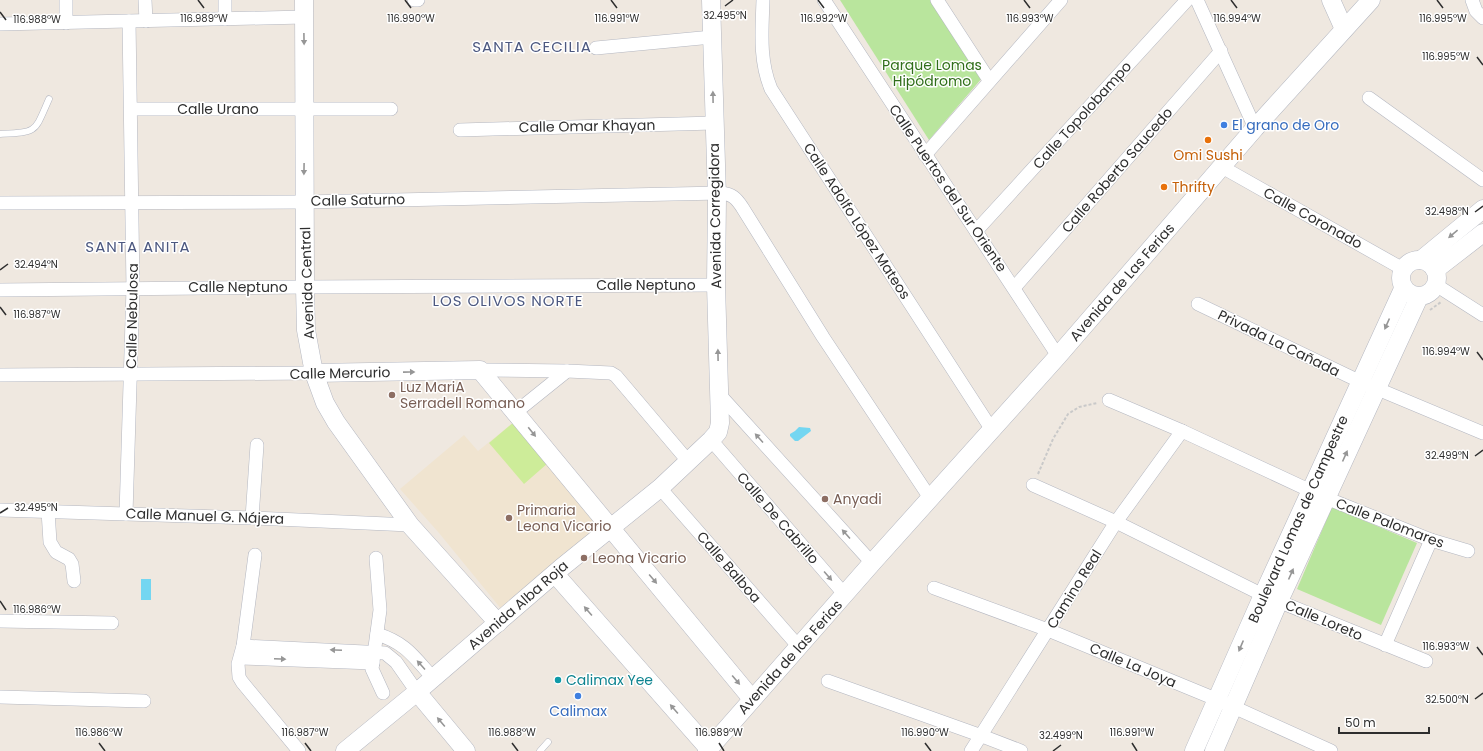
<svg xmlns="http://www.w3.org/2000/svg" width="1483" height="751" font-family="Poppins,sans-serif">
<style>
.education{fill:#f0e4d0}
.green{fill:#b9e59d}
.pitch{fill:#cdec99}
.water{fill:#74d6f1}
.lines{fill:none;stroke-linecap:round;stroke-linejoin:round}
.lane-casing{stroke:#b4b7c1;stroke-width:7}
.street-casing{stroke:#b4b7c1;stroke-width:14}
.secondary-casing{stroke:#b4b7c1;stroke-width:19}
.path{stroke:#c9c9c9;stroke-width:2;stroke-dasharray:3 2;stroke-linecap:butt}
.lane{stroke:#fff;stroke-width:6}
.street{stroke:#fff;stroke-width:13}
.secondary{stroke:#fff;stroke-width:18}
.oneway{fill:#969696}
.ticks{fill:none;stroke:#2e2e2e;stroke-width:1.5}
.shop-dot{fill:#3f7fe0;stroke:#fff;stroke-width:1.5}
.food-dot{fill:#e8710a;stroke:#fff;stroke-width:1.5}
.education-dot{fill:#8d6e63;stroke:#fff;stroke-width:1.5}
.culture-dot{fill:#0f9aa8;stroke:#fff;stroke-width:1.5}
.labels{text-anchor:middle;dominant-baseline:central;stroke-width:3;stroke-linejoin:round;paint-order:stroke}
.park-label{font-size:14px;fill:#306e1a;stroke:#fff}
.street-label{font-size:14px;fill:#2e2e2e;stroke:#fff}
.shop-label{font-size:14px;fill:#366cbe;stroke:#fff;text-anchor:start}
.food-label{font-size:14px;fill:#c56008;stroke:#fff}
.education-label{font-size:14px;fill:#785e54;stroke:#fff;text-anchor:start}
.culture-label{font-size:14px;fill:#0d838f;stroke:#fff;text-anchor:start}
.neighbourhood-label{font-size:15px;letter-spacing:1px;fill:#4c5880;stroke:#fff}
.ticks-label{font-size:10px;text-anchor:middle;fill:#2e2e2e;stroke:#fff;stroke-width:3;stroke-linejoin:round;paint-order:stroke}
</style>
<rect width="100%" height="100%" fill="#efe8e0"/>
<!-- education -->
<polygon class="education" points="514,422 602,527 502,610 439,533 400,489 464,435 478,451"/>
<!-- green -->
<g class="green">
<polygon points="840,0 930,0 982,78 929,140"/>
<polygon points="1332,507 1417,543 1381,625 1297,589"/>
</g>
<!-- pitch -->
<polygon class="pitch" points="514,422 548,463 524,484 489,443"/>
<!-- water -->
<g class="water">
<polygon points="799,427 810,428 811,431 798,441 795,441 790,436 790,434 795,431"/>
<rect x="141" y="579" width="10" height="21"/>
</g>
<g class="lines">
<!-- lane casing -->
<g class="lane-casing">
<g id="lane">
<path d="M 0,134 C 38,132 34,133 49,99"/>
<polyline points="540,751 548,742"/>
</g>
</g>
<!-- street casing -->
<g class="street-casing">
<g id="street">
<polyline points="66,0 66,23"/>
<polyline points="145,0 146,21"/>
<polyline points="225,0 225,19"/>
<polyline points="414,0 418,0"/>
<path d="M 763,0 C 762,31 759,60 771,89 L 992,430"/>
<polyline points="824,0 1058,356"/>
<polyline points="937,0 989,80"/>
<polyline points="1197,0 1255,128"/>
<polyline points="1472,0 1476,11 1483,18"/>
<polyline points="0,24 304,17"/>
<polyline points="596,48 712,37"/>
<polyline points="1369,98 1483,180"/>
<polyline points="131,109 391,109"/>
<polyline points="460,130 714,123"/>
<polyline points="925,155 1061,0"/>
<polyline points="1222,167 1403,269"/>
<path d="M 0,203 L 304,202 L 721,193 C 732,194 736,198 742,207 L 823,337 L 930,498"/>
<polyline points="976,231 1187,0"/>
<polyline points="1436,285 1483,315"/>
<polyline points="1014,288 1221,51"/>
<polyline points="0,290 305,287 716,285"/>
<polyline points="1198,304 1361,382 1483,433"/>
<polyline points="480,370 567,371 611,373 616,376 688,461"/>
<polyline points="0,375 314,373"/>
<polyline points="719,394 872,563"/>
<polyline points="1109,400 1182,431 1326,498 1431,540 1468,551"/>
<polyline points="516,412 567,371"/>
<polyline points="711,440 845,595"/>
<polyline points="1033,485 1116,522 1263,595 1426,661"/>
<polyline points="660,488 799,647"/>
<polyline points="0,510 252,518 410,525"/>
<polyline points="48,511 50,542 56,552 69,559 72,564 74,581"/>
<polyline points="126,514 133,288 129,21"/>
<polyline points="252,518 257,445"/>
<polyline points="255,555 243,646 238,664 239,677 242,682 299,751"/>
<polyline points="376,558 380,610 372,669 383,693"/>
<polyline points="934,588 1048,630 1218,700 1331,751"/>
<polyline points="0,621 112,623"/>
<path d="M 377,634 C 406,643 414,657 433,678"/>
<polyline points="1385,645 1431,540"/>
<polyline points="243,646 385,653 396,662 417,692"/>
<polyline points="241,658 373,663"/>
<polyline points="828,681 982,736 1021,751"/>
<polyline points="0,697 144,701"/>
<polyline points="971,751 1116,522 1182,431"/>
</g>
</g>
<!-- secondary casing -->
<g class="secondary-casing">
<g id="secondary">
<polyline points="304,0 305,287 306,330 314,373 325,403 336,422 410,525 498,623"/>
<polyline points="1331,0 1344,29"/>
<circle cx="1419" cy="278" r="18"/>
<polyline points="1421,260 1483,209"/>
<polyline points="1435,270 1483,233"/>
<polyline points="314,373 480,370 752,699"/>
<polyline points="555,574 709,749"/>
<polyline points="417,692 466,751"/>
<polyline points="345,751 417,692 561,568 660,488 711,440 718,432 720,423 716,285 717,197 711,0"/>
<polyline points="707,751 872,563 1058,356 1255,128 1371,0"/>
<polyline points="1194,751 1263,595 1403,289"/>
<polyline points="1214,751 1279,601 1419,297"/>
</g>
</g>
<!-- path -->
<g class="path">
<polyline points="1430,310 1441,302"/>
<polyline points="1038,474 1053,439 1068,414 1079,407 1097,403"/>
</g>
<!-- lane -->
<use href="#lane" class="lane"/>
<!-- street -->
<use href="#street" class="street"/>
<!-- secondary -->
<use href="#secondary" class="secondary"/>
</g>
<!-- one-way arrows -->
<defs><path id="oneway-solid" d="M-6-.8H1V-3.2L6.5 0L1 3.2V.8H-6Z"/></defs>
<g class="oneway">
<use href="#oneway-solid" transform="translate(304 39) rotate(89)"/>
<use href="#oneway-solid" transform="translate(713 97) rotate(-91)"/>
<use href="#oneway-solid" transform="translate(304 169) rotate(91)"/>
<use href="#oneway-solid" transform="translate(1453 234) rotate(140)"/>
<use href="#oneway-solid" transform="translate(1387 324) rotate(114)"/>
<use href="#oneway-solid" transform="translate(718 355) rotate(-91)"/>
<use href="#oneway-solid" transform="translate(409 372) rotate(-1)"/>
<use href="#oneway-solid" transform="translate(532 432) rotate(51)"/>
<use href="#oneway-solid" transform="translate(759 438) rotate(-132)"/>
<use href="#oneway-solid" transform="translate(1345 456) rotate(-66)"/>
<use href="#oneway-solid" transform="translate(846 534) rotate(-132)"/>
<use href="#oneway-solid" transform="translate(1291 574) rotate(-66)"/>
<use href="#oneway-solid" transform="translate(828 576) rotate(49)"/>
<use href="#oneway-solid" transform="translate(653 579) rotate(50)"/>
<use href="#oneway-solid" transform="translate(588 611) rotate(-131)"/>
<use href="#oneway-solid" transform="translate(1241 646) rotate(113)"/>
<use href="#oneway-solid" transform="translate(336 650) rotate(-177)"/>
<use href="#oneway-solid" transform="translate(280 659) rotate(2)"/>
<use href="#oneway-solid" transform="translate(421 665) rotate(-132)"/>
<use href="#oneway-solid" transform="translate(736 680) rotate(50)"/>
<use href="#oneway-solid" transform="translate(674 709) rotate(-131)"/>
<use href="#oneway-solid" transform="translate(441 722) rotate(-130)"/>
</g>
<!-- ticks -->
<path class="ticks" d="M 198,0 L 204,8M 405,0 L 411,8M 611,0 L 617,8M 818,0 L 824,8M 1024,0 L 1030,8M 1231,0 L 1237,8M 1437,0 L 1443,8M 725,6 L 733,0M 0,12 L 6,20M 1477,57 L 1483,65M 1475,212 L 1483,206M 0,270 L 8,264M 0,307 L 6,315M 1477,352 L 1483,360M 1475,456 L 1483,450M 0,513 L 8,508M 0,601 L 6,610M 1477,647 L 1483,655M 1475,699 L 1483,693M 99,743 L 105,751M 305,743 L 311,751M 512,743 L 518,751M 719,743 L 724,751M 925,743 L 931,751M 1132,743 L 1137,751M 1053,751 L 1061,745"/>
<!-- markers -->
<g class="shop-dot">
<circle cx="1224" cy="125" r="4"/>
<circle cx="578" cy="696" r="4"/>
</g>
<g class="food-dot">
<circle cx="1208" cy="140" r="4"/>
<circle cx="1164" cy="187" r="4"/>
</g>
<g class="education-dot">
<circle cx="392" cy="395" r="4"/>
<circle cx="825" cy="499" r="4"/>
<circle cx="509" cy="518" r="4"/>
<circle cx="584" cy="558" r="4"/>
</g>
<circle class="culture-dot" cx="558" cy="680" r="4"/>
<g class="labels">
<!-- park labels -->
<g class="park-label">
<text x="932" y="65">Parque Lomas<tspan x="932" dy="16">Hipódromo</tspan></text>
</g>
<!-- street labels -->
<g class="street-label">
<text x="218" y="109">Calle Urano</text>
<text transform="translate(1082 115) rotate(-48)">Calle Topolobampo</text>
<text transform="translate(587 126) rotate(-1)">Calle Omar Khayan</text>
<text transform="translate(1117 170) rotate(-49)">Calle Roberto Saucedo</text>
<text transform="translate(948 188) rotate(56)">Calle Puertos del Sur Oriente</text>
<text transform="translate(358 200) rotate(-1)">Calle Saturno</text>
<text transform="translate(715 216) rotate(-91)">Avenida Corregidora</text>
<text transform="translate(1313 218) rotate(29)">Calle Coronado</text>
<text transform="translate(857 221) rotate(57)">Calle Adolfo López Mateos</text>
<text transform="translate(1122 282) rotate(-49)">Avenida de Las Ferias</text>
<text transform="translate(307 283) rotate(-92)">Avenida Central</text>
<text x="646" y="285">Calle Neptuno</text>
<text x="238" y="287">Calle Neptuno</text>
<text transform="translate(132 316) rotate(-89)">Calle Nebulosa</text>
<text transform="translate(1279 343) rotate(26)">Privada La Cañada</text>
<text transform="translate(340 373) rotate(-1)">Calle Mercurio</text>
<text transform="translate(205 516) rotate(2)">Calle Manuel G. Nájera</text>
<text transform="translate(778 518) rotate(49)">Calle De Cabrillo</text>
<text transform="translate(1298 519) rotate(-66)">Boulevard Lomas de Campestre</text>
<text transform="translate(1390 523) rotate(21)">Calle Palomares</text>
<text transform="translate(729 567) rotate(49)">Calle Balboa</text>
<text transform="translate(1074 589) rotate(-58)">Camino Real</text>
<text transform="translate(518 605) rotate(-41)">Avenida Alba Roja</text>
<text transform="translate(1324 620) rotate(23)">Calle Loreto</text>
<text transform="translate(790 657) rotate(-48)">Avenida de las Ferias</text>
<text transform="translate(1133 665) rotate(23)">Calle La Joya</text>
</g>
<!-- shop labels -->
<g class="shop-label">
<text x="1232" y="125">El grano de Oro</text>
<text x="578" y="711" text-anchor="middle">Calimax</text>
</g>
<!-- food labels -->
<g class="food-label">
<text x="1208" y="155">Omi Sushi</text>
<text x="1172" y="187" text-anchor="start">Thrifty</text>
</g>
<!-- education labels -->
<g class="education-label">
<text x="400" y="387">Luz MariA<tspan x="400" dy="16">Serradell Romano</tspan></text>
<text x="833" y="499">Anyadi</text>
<text x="517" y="510">Primaria<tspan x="517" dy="16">Leona Vicario</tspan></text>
<text x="592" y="558">Leona Vicario</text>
</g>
<!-- culture labels -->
<g class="culture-label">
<text x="566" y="680">Calimax Yee</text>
</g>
<!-- neighbourhood labels -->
<g class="neighbourhood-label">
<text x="532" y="46">SANTA CECILIA</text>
<text x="138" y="246">SANTA ANITA</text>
<text x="508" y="300">LOS OLIVOS NORTE</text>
</g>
</g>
<g class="ticks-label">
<text x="725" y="19">32.495°N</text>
<text x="204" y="22">116.989°W</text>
<text x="617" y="22">116.991°W</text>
<text x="824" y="22">116.992°W</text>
<text x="1030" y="22">116.993°W</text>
<text x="1237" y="22">116.994°W</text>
<text x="1443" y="22">116.995°W</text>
<text x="411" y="22">116.990°W</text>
<text x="37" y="23">116.988°W</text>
<text x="1446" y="60">116.995°W</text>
<text x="1447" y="215">32.498°N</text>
<text x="36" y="268">32.494°N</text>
<text x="37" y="318">116.987°W</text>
<text x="1446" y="355">116.994°W</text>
<text x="1447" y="459">32.499°N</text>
<text x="36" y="511">32.495°N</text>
<text x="37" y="613">116.986°W</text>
<text x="1446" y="650">116.993°W</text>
<text x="1447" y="703">32.500°N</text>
<text x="99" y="736">116.986°W</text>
<text x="305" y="736">116.987°W</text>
<text x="512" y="736">116.988°W</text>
<text x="719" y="736">116.989°W</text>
<text x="925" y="736">116.990°W</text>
<text x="1132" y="736">116.991°W</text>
<text x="1061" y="739">32.499°N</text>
</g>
<!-- scale -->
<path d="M1339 727v6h90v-6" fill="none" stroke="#2e2e2e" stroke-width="2"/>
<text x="1345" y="727" font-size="12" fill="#2e2e2e" stroke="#ffffff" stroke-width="3" paint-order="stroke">50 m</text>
</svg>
